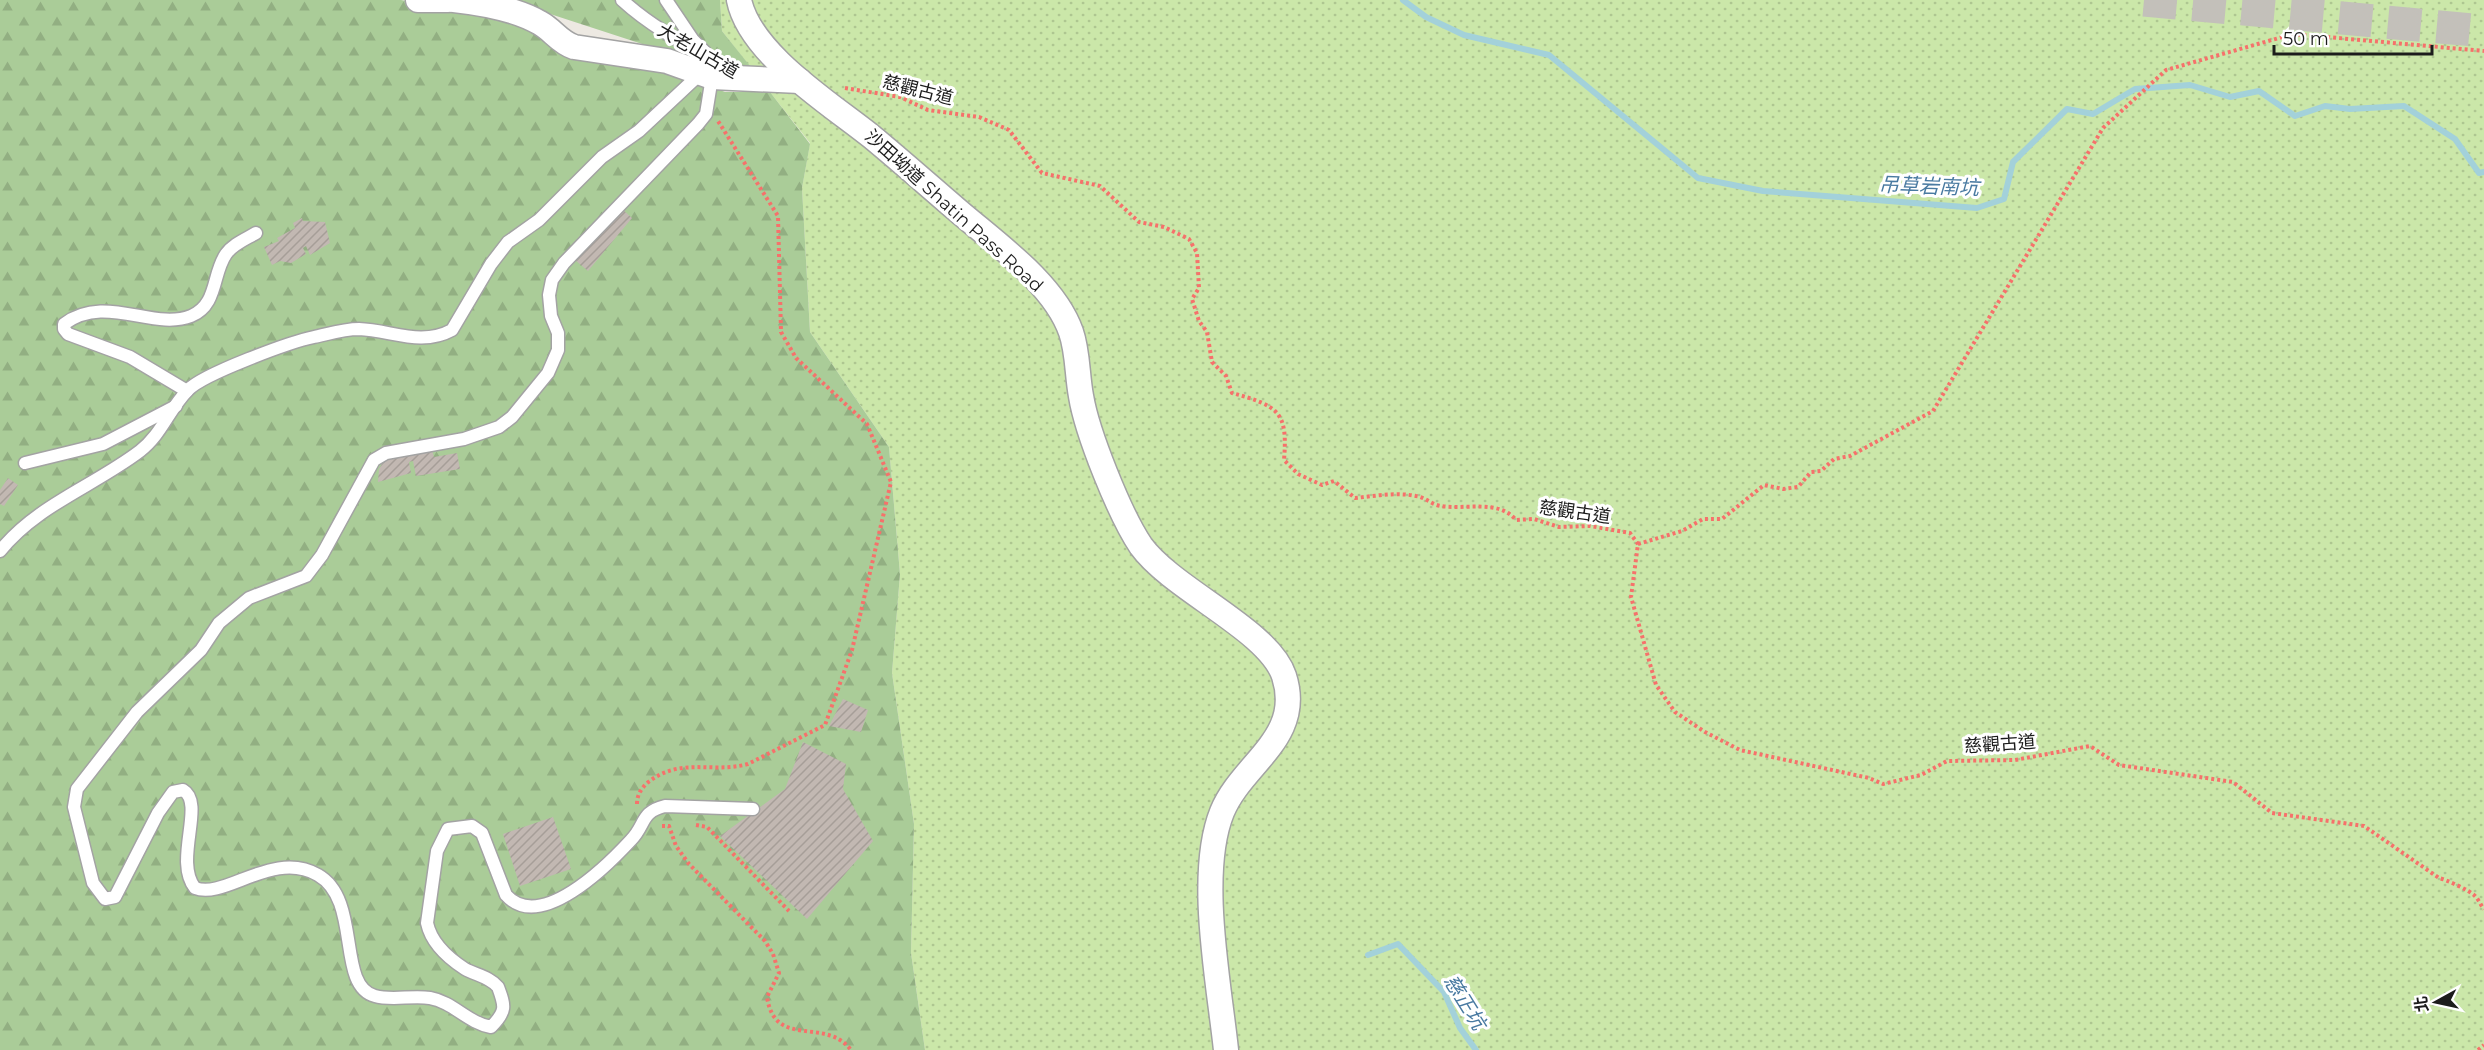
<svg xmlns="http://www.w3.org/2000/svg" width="2484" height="1050" font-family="Montserrat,'Noto Sans TC',sans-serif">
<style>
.grass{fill:url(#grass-dots)}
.forest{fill:url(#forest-firs)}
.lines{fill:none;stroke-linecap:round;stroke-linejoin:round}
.stream{stroke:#a3d1da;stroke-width:6}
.building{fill:url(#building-hatch)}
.highway-tunnel{stroke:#c3c0ba;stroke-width:33;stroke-dasharray:33 16;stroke-linecap:butt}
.lane-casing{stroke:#a3a3a3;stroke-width:15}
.street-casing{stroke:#a3a3a3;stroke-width:27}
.path{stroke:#f6716b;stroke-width:4;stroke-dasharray:3 3;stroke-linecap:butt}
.lane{stroke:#fff;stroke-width:12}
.street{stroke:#fff;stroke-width:24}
.labels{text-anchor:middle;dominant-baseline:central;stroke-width:6;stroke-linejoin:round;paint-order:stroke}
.street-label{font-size:18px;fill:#1c1c1c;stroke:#fff}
.water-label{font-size:20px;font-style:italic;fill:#497aa1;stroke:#fff}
</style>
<defs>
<pattern id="grass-dots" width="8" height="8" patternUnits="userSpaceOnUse" patternTransform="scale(1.5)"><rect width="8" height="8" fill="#cbe7a9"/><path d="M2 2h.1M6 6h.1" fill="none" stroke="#aec691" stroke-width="1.8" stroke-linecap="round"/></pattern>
<pattern id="forest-firs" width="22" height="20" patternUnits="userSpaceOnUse" patternTransform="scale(1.5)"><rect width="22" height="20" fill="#aacc98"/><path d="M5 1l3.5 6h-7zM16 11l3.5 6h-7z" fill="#92af82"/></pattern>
<pattern id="building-hatch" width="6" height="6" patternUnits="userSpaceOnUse" patternTransform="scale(1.5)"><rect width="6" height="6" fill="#c2b8b2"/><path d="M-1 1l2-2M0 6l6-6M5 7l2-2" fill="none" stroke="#a69e98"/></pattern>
</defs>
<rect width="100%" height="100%" fill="#ede9e2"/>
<!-- grass -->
<polygon class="grass" points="720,0 2484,0 2484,1050 925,1050 911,953 914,824 892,673 900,574 889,447 810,332 802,188 810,143 722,31"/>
<!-- forest -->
<g class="forest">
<polygon points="0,0 401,0 497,19 674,73 725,92 770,92 810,144 802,188 810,332 889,447 900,574 892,673 914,824 911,953 925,1050 0,1050"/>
<polygon points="507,0 720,0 722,31 754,71 728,72"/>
</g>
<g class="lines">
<!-- stream -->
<g class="stream">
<polyline points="1403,0 1426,17 1464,35 1549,55 1698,178 1763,191 1977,208 2004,199 2013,162 2067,109 2093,114 2135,89 2190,85 2230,97 2259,91 2295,116 2325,106 2350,109 2404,106 2455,139 2479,173 2484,172"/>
<polyline points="1368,955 1398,944 1444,992 1460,1028 1476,1050"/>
</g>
</g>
<!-- building -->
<g class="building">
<polygon points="621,208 632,218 588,271 575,260"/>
<polygon points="302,218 303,221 325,222 330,243 310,255 306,246 303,248 306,254 291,263 280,261 272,265 264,247 279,241 277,238 295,228 293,223"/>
<polygon points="432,450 434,457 457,453 460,469 416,476 413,461 409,462 411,473 378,482 379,469 385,459"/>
<polygon points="8,478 18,485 4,506 0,504 0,490"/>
<polygon points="843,699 868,710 861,732 829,726"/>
<polygon points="803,742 846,764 843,789 873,841 807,919 720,836 785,789"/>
<polygon points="553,817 571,869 520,886 503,834"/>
</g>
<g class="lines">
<!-- highway-tunnel -->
<polyline class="highway-tunnel" points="2144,0 2484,31"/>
<!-- lane casing -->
<g class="lane-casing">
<g id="lane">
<path d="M 622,0 C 657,32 697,50 737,73"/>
<polyline points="666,0 693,40 705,52"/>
<path d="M 712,77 L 706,114 L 698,124 L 564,263 L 552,280 L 549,295 L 551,316 L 558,333 L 558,350 L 548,373 L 512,417 L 499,427 L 464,439 L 386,453 L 374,460 L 322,555 L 306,576 L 249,598 L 219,623 L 201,650 L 137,712 L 77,789 L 74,807 L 93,883 L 105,899 L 115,897 L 158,813 L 173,792 L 183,790 C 206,803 173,861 195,888 C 225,900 273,849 318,875 C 362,900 336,986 375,996 C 392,1001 412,995 430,998 C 453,1002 468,1023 491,1027 C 507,1011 505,1006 498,987 C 490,977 476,975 465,969 C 448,958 431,942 427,923 L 437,851 L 448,829 L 472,826 L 482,833 L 506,895 C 540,933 607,866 631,840 C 646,825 640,812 665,806 L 753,809"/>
<path d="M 187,391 L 130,357 L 68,334 L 64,329 L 64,324 C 105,293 153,331 191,316 C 218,305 212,274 226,254 C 233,244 246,239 256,233"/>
<polyline points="25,463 103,444 176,406"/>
<path d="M 0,551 C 37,505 94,486 140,451 C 162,434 169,409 188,390 C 203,374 290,342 314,337 C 328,334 344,329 359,329 C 391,330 421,347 452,330 L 491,264 L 508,242 L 539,220 L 602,157 L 639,131 L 701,73"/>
</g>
</g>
<!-- street casing -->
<g class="street-casing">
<g id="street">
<polyline points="418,0 448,0"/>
<path d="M 454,0 C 481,3 516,9 540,23 C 553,30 559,42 574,47 L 667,61 L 712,77 L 800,81"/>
<path d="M 739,0 C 750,54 831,104 872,137 C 901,161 928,185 956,209 C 994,242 1054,283 1071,332 C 1078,352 1077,375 1081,396 C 1087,433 1120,515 1141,546 C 1173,590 1269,630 1284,676 C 1304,738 1242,763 1222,812 C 1197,874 1219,983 1226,1050"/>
</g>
</g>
<!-- path -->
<g class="path">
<path d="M 845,88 L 900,97 L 928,110 L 979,117 L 1009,130 L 1042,173 L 1100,186 L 1139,222 L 1164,227 L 1189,239 L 1197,253 L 1199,288 L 1192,299 L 1199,321 L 1207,332 L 1212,362 L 1226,376 L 1232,393 C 1279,406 1288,412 1284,460 L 1298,474 L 1322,485 L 1334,481 L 1355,498 C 1375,496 1396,492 1416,496 C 1425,497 1432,505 1441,506 C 1467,510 1498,499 1516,520 L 1534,519 L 1559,527 L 1590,526 L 1630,533 L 1638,544 L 1631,597 L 1656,685 L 1675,712 L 1705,732 L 1740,750 L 1869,778 L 1883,784 L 1921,775 L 1947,761 L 2015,760 L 2090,746 L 2119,765 L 2233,782 L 2272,813 L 2364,826 L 2439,878 C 2447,880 2469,890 2475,896 C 2479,900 2481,906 2484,909"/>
<polyline points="1638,544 1682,531 1703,519 1722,519 1764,485 1783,489 1798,487 1811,472 1821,471 1834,459 1850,456 1933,411 2103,128 2166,70 2293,34 2484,51"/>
<path d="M 637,804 C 637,795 641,789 647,783 C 681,756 711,774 748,764 L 825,725 L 852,650 L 891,482 L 867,424 L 796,358 L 781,332 L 778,216 L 718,121"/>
<polyline points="696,825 707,827 789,911"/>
<path d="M 662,826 L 669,826 L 676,846 L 689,864 L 765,941 L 773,954 L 779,973 L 767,997 C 775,1050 825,1016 851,1050"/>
<polyline points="2478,1050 2484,1045"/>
</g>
<!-- lane -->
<use href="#lane" class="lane"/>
<!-- street -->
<use href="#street" class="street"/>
</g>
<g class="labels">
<!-- street labels -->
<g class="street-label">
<text transform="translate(698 51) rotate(30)">大老山古道</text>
<text transform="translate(918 90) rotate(14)">慈觀古道</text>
<text transform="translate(954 211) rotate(42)">沙田坳道 Shatin Pass Road</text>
<text transform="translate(1575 512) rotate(8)">慈觀古道</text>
<text transform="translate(2000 744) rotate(-4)">慈觀古道</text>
</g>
<!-- water labels -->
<g class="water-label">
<text transform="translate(1929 186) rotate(2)">吊草岩南坑</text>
<text transform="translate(1465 1002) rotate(58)">慈正坑</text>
</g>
</g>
<!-- north arrow -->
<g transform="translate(2436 1002) rotate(262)" stroke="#ffffff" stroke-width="4.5" paint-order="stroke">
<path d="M0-4.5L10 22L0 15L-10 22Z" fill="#1c1c1c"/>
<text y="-9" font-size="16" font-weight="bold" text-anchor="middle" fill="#1c1c1c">北</text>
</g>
<!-- scale -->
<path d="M2274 45v9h158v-9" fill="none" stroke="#1c1c1c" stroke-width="3"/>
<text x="2283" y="45" font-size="18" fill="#1c1c1c" stroke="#ffffff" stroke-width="4.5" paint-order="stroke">50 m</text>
</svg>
